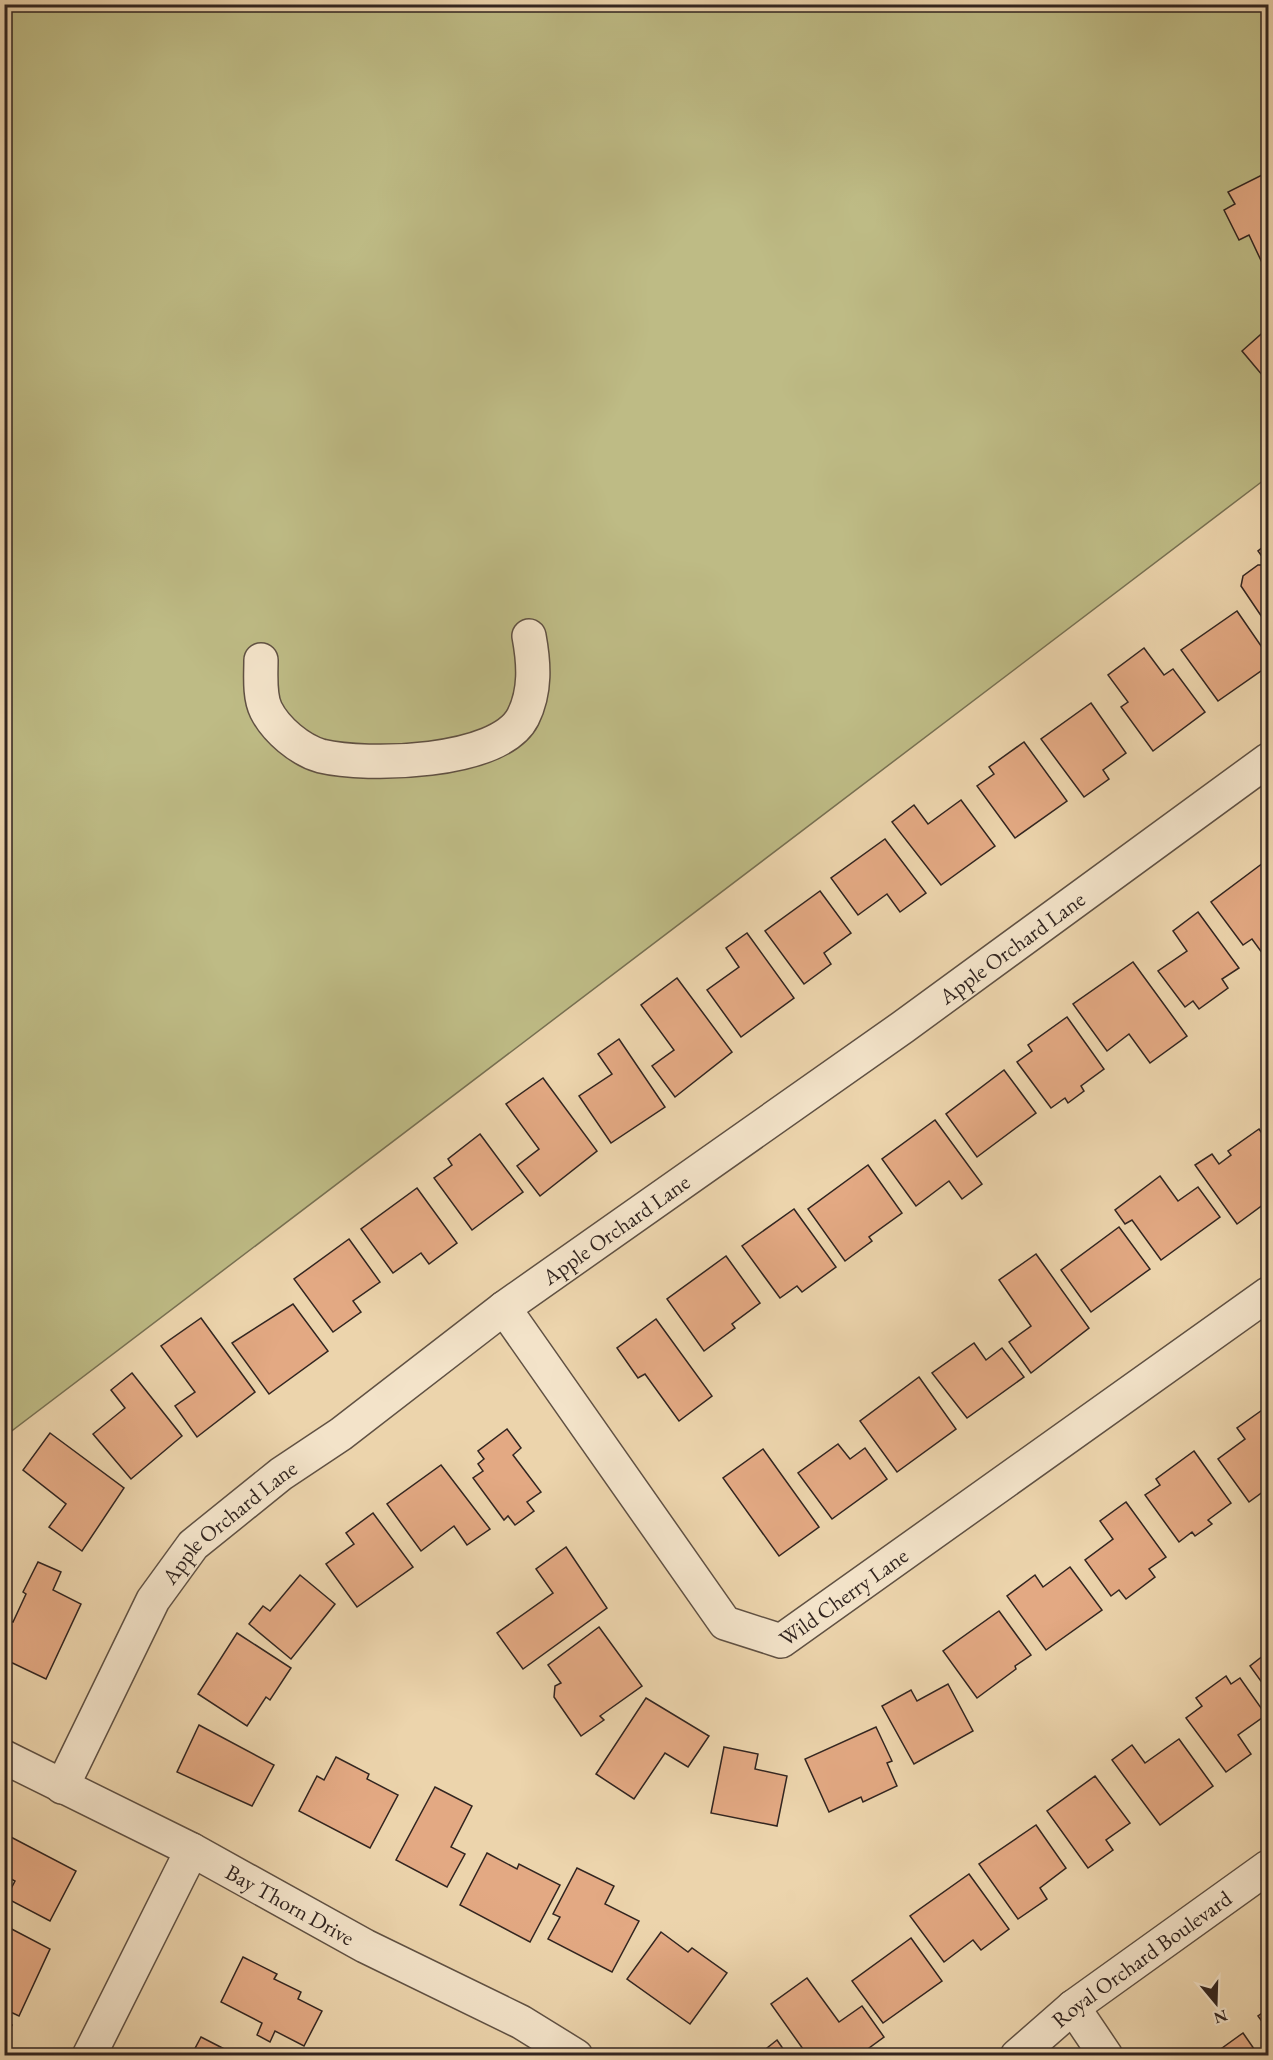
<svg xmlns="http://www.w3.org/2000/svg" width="1273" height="2060" font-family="'EB Garamond',serif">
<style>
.green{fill:#bebb85;stroke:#787052;stroke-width:1.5}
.building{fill:#e3a983;stroke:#322520;stroke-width:1.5}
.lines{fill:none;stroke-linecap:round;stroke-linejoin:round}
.minor-casing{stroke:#605143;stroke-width:36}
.minor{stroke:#f3e3c9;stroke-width:33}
.labels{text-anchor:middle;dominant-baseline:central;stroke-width:6;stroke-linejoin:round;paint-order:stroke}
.street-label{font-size:22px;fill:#322520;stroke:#f3e3c9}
</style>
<rect width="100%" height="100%" fill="#ecd4ac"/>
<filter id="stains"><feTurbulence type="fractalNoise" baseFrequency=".00333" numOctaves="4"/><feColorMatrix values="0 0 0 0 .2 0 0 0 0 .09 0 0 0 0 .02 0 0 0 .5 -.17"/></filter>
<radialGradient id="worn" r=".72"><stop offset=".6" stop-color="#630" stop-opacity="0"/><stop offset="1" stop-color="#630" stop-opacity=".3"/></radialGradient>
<!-- green -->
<polygon class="green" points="5,5 1268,5 1268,477 5,1436"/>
<!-- building -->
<g class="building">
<polygon points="1268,172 1268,267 1265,269 1249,235 1239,240 1224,210 1235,204 1228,192"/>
<polygon points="1268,328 1268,382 1242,351"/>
<polygon points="1268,543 1268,626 1241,586 1243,576 1258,565 1268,565 1258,551"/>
<polygon points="1237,611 1268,656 1268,666 1218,701 1181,650"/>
<polygon points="1144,648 1164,675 1173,669 1205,712 1153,751 1121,707 1128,702 1108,675"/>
<polygon points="1091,703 1126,753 1103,770 1109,779 1084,797 1041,739"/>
<polygon points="1024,742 1067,801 1015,838 977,786 994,774 989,767"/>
<polygon points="961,800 995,846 941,885 892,822 914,805 928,824"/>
<polygon points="885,839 926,893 900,912 887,894 858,915 831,878"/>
<polygon points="1263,863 1268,870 1268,961 1252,939 1243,945 1211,902"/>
<polygon points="820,891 851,933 824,953 831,964 804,984 765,931"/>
<polygon points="1198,912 1239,968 1222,979 1228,988 1199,1009 1193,1001 1185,1007 1158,971 1187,951 1173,931"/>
<polygon points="747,933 794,998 741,1037 707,990 739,967 726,948"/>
<polygon points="1133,962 1187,1036 1150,1063 1129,1034 1107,1051 1073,1004"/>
<polygon points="677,978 732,1052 675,1097 652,1066 674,1050 641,1005"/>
<polygon points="1067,1017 1104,1069 1081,1086 1084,1091 1068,1103 1065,1098 1051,1108 1017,1062 1032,1051 1028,1045"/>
<polygon points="619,1039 665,1107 611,1143 579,1096 612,1074 598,1054"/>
<polygon points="1004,1070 1036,1113 977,1157 946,1114"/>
<polygon points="543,1078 597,1151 540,1196 517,1166 539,1149 506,1104"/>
<polygon points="935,1120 982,1184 962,1199 949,1181 916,1206 882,1159"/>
<polygon points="1259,1129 1268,1142 1268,1201 1237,1224 1195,1165 1212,1154 1219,1164 1231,1155 1228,1151"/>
<polygon points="480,1134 523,1192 472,1230 434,1178 452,1165 448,1159"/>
<polygon points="868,1165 902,1213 869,1237 872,1241 845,1261 808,1209"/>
<polygon points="1160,1176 1178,1201 1198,1187 1220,1217 1161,1260 1132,1220 1125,1224 1115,1210"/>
<polygon points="417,1188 457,1243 429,1264 421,1253 393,1273 361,1229"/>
<polygon points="794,1209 836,1267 802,1292 797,1286 780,1298 742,1246"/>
<polygon points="1119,1227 1150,1269 1091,1312 1061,1270"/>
<polygon points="349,1239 380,1282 353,1301 361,1312 333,1332 294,1279"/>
<polygon points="1036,1254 1089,1328 1031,1373 1009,1342 1031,1326 999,1280"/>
<polygon points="726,1256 760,1303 732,1324 735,1328 704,1351 667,1299"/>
<polygon points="293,1304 328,1351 269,1394 232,1343"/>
<polygon points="201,1318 255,1392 197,1437 175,1406 195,1392 161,1346"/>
<polygon points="656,1319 712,1396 679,1421 645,1374 638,1378 617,1348"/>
<polygon points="974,1343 986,1360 1002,1348 1024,1377 967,1418 932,1373"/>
<polygon points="132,1373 182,1436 131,1479 93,1434 125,1408 111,1390"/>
<polygon points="919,1377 956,1429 897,1472 860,1421"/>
<polygon points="1265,1408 1268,1413 1268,1488 1249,1502 1218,1459 1245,1439 1237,1428"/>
<polygon points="507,1429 521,1448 513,1455 541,1492 527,1502 534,1511 515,1525 508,1516 504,1520 473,1478 483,1471 478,1464 484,1459 478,1451"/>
<polygon points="50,1433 124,1488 82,1551 49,1527 66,1504 23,1470"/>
<polygon points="838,1444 850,1459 865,1448 887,1479 832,1519 798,1473"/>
<polygon points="763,1449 819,1527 779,1556 723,1478"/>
<polygon points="1194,1451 1231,1503 1208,1520 1212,1524 1195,1536 1192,1532 1179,1542 1145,1495 1160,1485 1156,1479"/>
<polygon points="441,1465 490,1529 467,1545 454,1526 421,1551 387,1504"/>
<polygon points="1126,1502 1166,1557 1149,1569 1155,1577 1126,1599 1119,1590 1111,1596 1085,1560 1113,1539 1100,1521"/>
<polygon points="373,1513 413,1567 357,1607 326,1564 354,1544 346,1533"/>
<polygon points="566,1547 607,1608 523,1669 497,1633 553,1593 536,1569"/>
<polygon points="38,1562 61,1572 53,1590 81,1604 46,1679 4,1659 4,1622 6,1619 13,1622 26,1594 23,1592"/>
<polygon points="1070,1567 1102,1610 1046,1650 1007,1596 1035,1575 1043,1587"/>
<polygon points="300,1575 335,1604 291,1659 249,1624 263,1606 270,1611"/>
<polygon points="999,1611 1031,1655 1015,1666 1016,1669 977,1698 943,1651"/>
<polygon points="599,1627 642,1686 600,1716 604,1720 581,1736 554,1697 555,1686 561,1683 548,1665"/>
<polygon points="237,1633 291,1668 270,1700 266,1697 247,1726 198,1694"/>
<polygon points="1268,1652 1268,1691 1250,1666"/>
<polygon points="1226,1676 1231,1684 1240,1678 1266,1715 1238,1735 1251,1754 1226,1772 1186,1718 1202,1706 1196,1698"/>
<polygon points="948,1684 973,1731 914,1764 882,1706 911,1690 917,1701"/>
<polygon points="646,1698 709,1736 688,1767 665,1753 634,1799 596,1774"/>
<polygon points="199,1725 274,1765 252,1806 177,1772"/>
<polygon points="876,1727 892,1761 887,1763 897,1786 863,1802 861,1797 829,1812 805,1759"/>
<polygon points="1179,1739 1213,1786 1160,1825 1112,1760 1132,1745 1145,1763"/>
<polygon points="724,1747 758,1754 755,1769 787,1776 777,1826 711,1813"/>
<polygon points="336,1757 369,1774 367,1779 398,1795 370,1848 299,1811 317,1776 324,1780"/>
<polygon points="1095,1776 1130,1823 1106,1840 1113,1850 1088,1868 1047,1811"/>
<polygon points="435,1787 472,1806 451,1847 465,1854 447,1887 396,1860"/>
<polygon points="1036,1825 1066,1868 1040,1888 1047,1899 1018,1919 979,1864"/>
<polygon points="7,1835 76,1871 50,1921 6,1898 15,1881 4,1875"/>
<polygon points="487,1853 517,1869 519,1864 560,1885 530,1942 460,1905"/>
<polygon points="577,1868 614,1886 605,1904 639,1921 612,1972 548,1939 560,1917 553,1914"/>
<polygon points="969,1874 1009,1929 981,1950 973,1940 944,1962 910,1916"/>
<polygon points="4,1925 50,1949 19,2016 4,2009"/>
<polygon points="661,1932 688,1952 692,1948 727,1973 690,2024 627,1979"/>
<polygon points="911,1938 942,1981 883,2023 852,1981"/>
<polygon points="243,1957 277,1974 274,1979 301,1992 298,1999 322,2011 304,2046 275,2031 270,2042 257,2035 262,2023 221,2002"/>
<polygon points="807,1978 839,2022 862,2006 884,2037 858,2056 808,2056 771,2004"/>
<polygon points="1268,2009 1268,2030 1258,2016"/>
<polygon points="4,2021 12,2025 4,2040"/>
<polygon points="1243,2033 1259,2056 1211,2056"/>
<polygon points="201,2037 238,2056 191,2056"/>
<polygon points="777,2040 788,2056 757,2056"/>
</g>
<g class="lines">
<!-- minor casing -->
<g class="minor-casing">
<g id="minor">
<path d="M 261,660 C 261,675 259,696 266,710 C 276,730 300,750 321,756 C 367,767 499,764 523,717 C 536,691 534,663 529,636"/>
<path id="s1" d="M 504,1308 L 725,1623 L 781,1641 L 1268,1294"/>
<path id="s2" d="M 4,1757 L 192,1850 L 365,1946 L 521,2022 L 576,2056"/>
<path id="s3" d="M 62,1787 L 153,1600 L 193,1545 L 281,1474 L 341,1434 L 504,1308 L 903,1027 L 1268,760"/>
<polyline points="1073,2007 1106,2056"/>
<polyline points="89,2056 192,1850"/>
<path id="s4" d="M 1017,2056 L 1073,2007 L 1268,1867"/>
</g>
</g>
<!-- minor -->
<use href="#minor" class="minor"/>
</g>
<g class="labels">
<!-- street labels -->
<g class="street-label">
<text stroke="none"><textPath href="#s3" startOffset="1290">Apple Orchard Lane</textPath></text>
<text stroke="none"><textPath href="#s3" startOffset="804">Apple Orchard Lane</textPath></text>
<text stroke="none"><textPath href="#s3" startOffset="318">Apple Orchard Lane</textPath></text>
<text stroke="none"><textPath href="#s1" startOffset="520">Wild Cherry Lane</textPath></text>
<text stroke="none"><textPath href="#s2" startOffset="322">Bay Thorn Drive</textPath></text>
<text stroke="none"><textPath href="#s4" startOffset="158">Royal Orchard Boulevard</textPath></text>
</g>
</g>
<!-- margin -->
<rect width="1273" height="2060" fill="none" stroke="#ecd4ac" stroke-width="24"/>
<rect x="6" y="6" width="1261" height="2048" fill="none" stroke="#322520" stroke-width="3"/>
<rect x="12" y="12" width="1249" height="2036" fill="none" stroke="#322520" stroke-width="1.5"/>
<!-- north arrow -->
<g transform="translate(1216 2003) rotate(161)" stroke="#f3e3c9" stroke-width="4.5" paint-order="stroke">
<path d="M0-4.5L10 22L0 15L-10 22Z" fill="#322520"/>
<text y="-9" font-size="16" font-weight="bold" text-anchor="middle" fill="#322520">N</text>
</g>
<rect width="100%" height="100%" filter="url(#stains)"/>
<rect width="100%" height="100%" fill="url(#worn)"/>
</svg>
